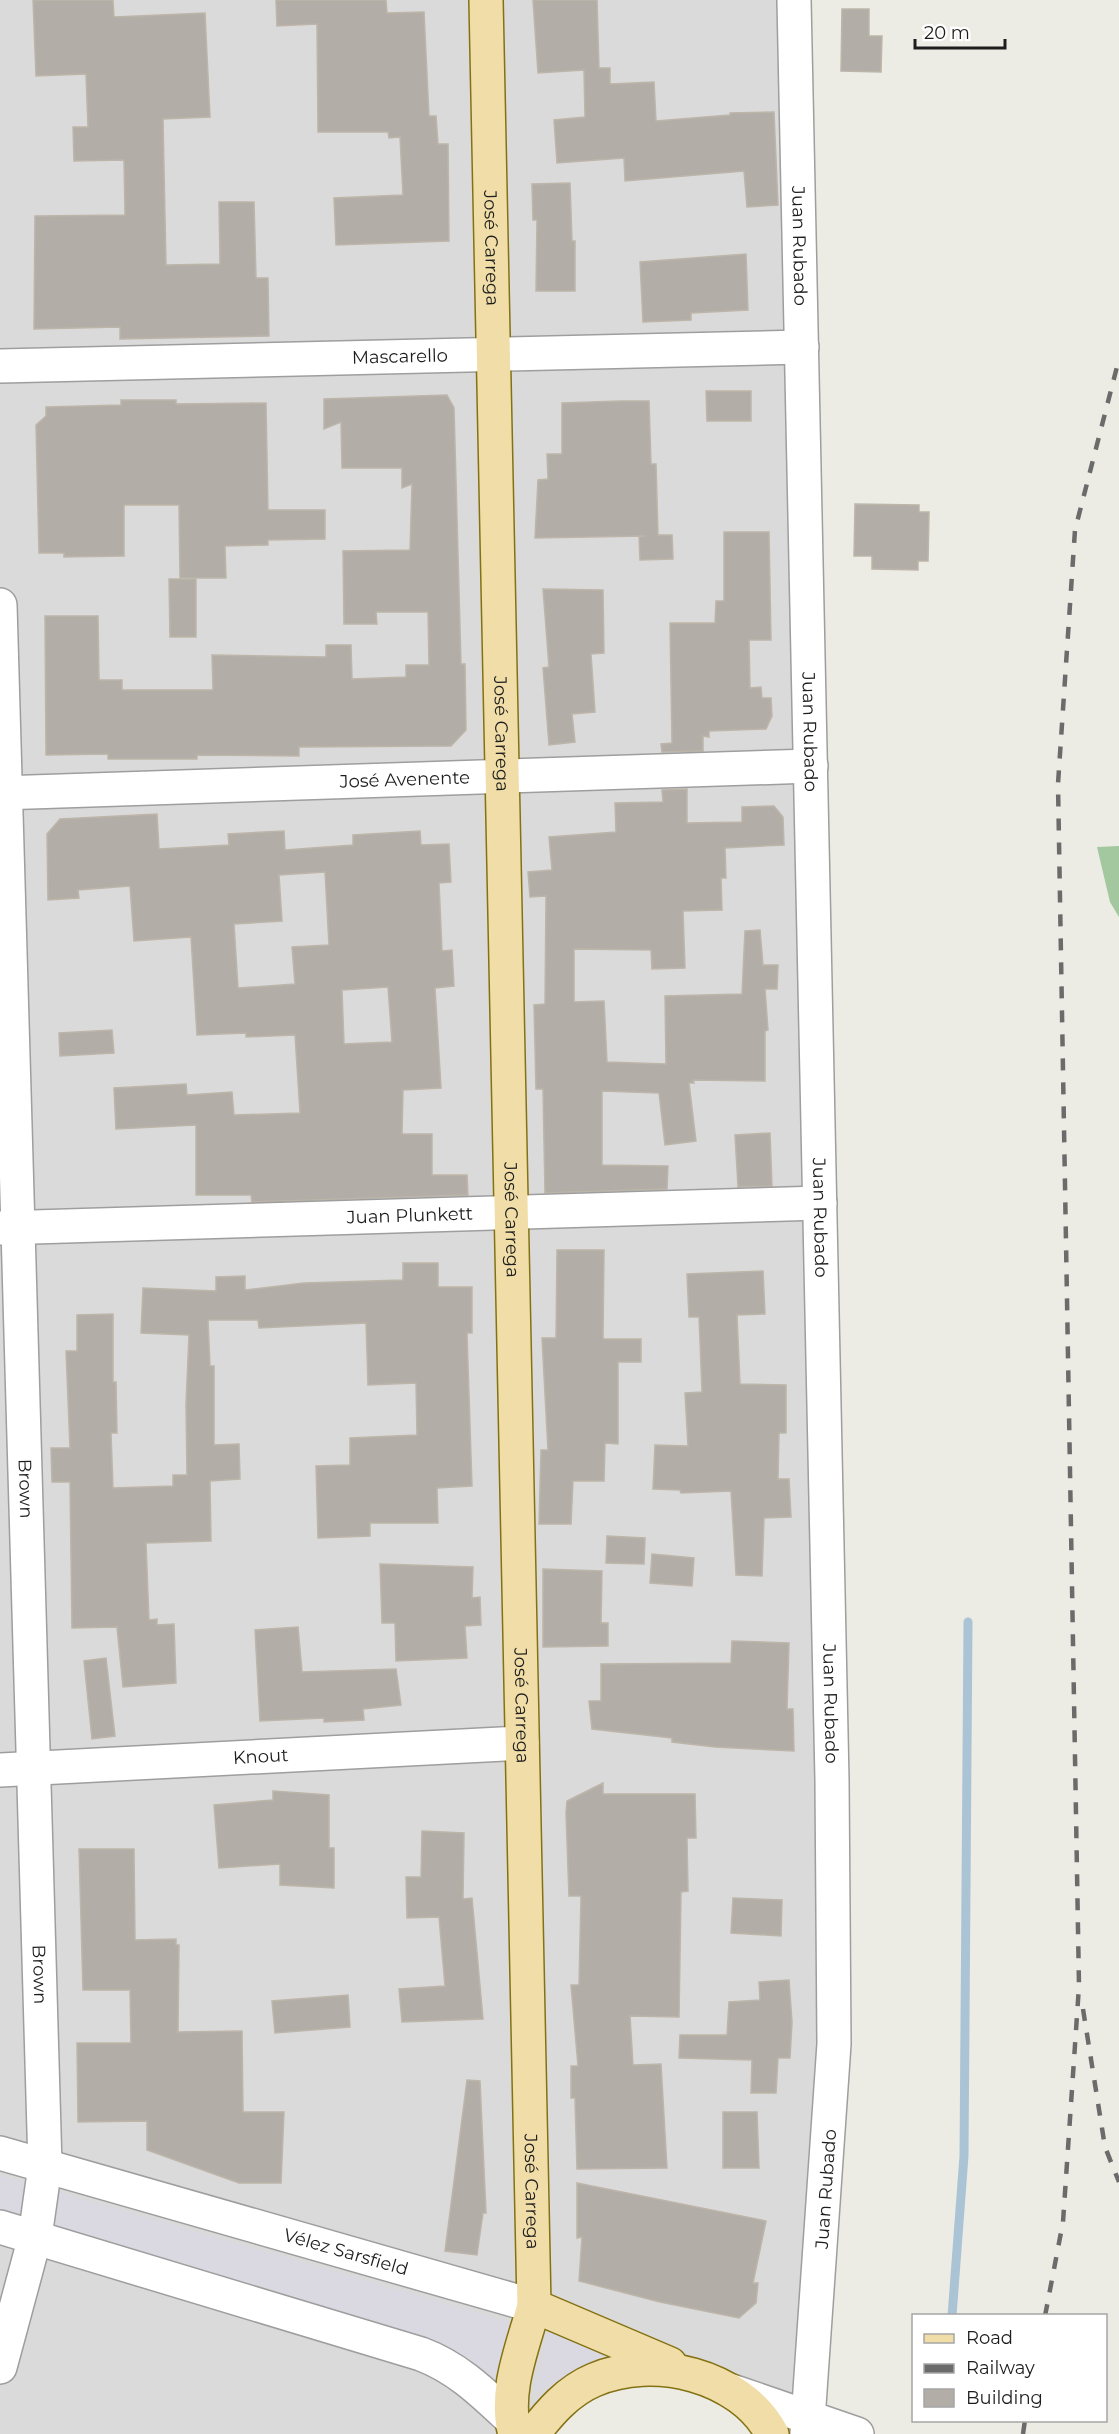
<svg xmlns="http://www.w3.org/2000/svg" width="1119" height="2434" font-family="Montserrat,sans-serif">
<style>
.residential{fill:#dbdada}
.forest{fill:#a3c79e}
.plaza{fill:#dad9e2}
.lines{fill:none;stroke-linecap:round;stroke-linejoin:round}
.stream{stroke:#aac4d5;stroke-width:9}
.building{fill:#b2aea7;stroke:#bdb5a9;stroke-width:1.5;fill-rule:evenodd}
.minor-casing{stroke:#9e9e9e;stroke-width:36}
.major-casing{stroke:#847212;stroke-width:36}
.minor{stroke:#fff;stroke-width:33}
.major{stroke:#f0dda7;stroke-width:33}
.rail{stroke:#6b6b6b;stroke-width:4.5;stroke-dasharray:12 12;stroke-linecap:butt}
.labels{text-anchor:middle;dominant-baseline:central;stroke-width:5;stroke-linejoin:round;paint-order:stroke}
.street-label{font-size:18px;fill:#1d1d1d;stroke:#fff}
</style>
<rect width="100%" height="100%" fill="#edece4"/>
<!-- residential -->
<polygon class="residential" points="0,0 794,0 832,1780 810,2416 640,2368 533,2434 0,2434"/>
<!-- forest -->
<polygon class="forest" points="1119,846 1119,917 1110,902 1097,847"/>
<!-- plaza -->
<g class="plaza">
<polygon points="0,2175 509,2322 499,2387 449,2348 0,2212"/>
<polygon points="548,2332 605,2354 534,2394"/>
</g>
<g class="lines">
<!-- stream -->
<polyline class="stream" points="952,2316 964,2156 968,1622"/>
</g>
<!-- building -->
<g class="building">
<polygon points="33,0 113,0 114,17 205,13 210,117 163,119 166,265 220,264 219,202 254,202 256,278 268,278 269,336 120,339 120,327 34,329 35,216 125,215 124,160 74,161 73,127 88,127 86,74 36,76"/>
<polygon points="276,0 386,0 387,13 424,12 429,116 436,116 438,144 448,144 449,241 336,245 334,198 403,195 400,137 389,138 388,132 318,132 317,24 277,26"/>
<polygon points="533,0 597,0 599,68 610,68 610,84 654,82 656,121 730,115 730,113 774,112 778,205 747,207 744,171 625,181 624,158 557,163 554,120 585,117 584,70 538,73"/>
<polygon points="842,9 869,9 869,36 882,36 881,72 841,71"/>
<polygon points="570,183 572,241 575,241 575,291 536,291 537,220 533,220 532,184"/>
<polygon points="746,254 748,310 691,313 691,320 643,322 640,262"/>
<polygon points="706,391 751,391 751,421 707,421"/>
<polygon points="447,395 454,408 461,664 465,664 466,730 451,746 299,747 299,756 197,755 197,759 108,759 108,754 46,755 45,616 98,616 99,680 122,680 122,690 213,690 212,655 326,657 326,645 351,645 352,679 406,677 406,665 429,665 428,612 376,612 377,624 344,624 343,551 410,550 412,484 402,488 402,468 342,468 341,422 324,429 324,399"/>
<polygon points="121,400 176,400 176,404 266,403 268,510 325,510 325,539 268,540 268,545 225,546 226,578 180,578 179,505 124,505 124,556 64,557 64,553 39,553 36,425 46,416 46,407 121,405"/>
<polygon points="621,401 649,401 651,464 656,464 658,535 672,535 673,559 640,560 639,536 646,536 535,538 538,480 548,479 547,454 562,454 562,403"/>
<polygon points="855,504 919,505 919,512 929,512 928,561 918,561 918,570 872,569 872,556 854,556"/>
<polygon points="724,532 769,532 771,640 749,640 750,688 761,687 762,698 771,698 772,716 766,729 709,731 709,737 703,736 703,751 662,752 661,744 672,743 670,623 715,623 716,601 724,601"/>
<polygon points="169,579 196,579 196,637 170,637"/>
<polygon points="543,589 603,590 604,653 591,654 595,712 572,714 575,742 549,745 543,668 549,667"/>
<polygon points="687,789 687,823 742,822 742,807 774,806 783,817 784,845 725,848 726,878 721,878 722,910 683,911 685,968 652,969 651,950 574,949 574,1002 604,1001 607,1062 666,1064 665,996 742,994 745,931 760,930 763,965 778,965 777,989 765,989 768,1030 765,1031 765,1081 693,1080 694,1083 689,1083 696,1141 665,1145 659,1093 602,1091 602,1165 668,1166 667,1189 545,1193 543,1089 536,1089 534,1005 545,1004 546,896 530,897 528,872 552,870 549,837 616,832 615,803 663,802 662,790"/>
<path d="M 157,814 L 159,849 L 229,845 L 228,834 L 284,831 L 285,850 L 353,845 L 353,835 L 420,831 L 421,845 L 449,844 L 451,882 L 439,883 L 442,951 L 452,950 L 454,986 L 435,988 L 441,1088 L 403,1090 L 402,1134 L 432,1134 L 432,1175 L 467,1175 L 468,1195 L 252,1202 L 251,1195 L 196,1195 L 196,1125 L 116,1129 L 114,1088 L 186,1084 L 187,1095 L 232,1092 L 234,1115 L 300,1113 L 295,1035 L 246,1037 L 246,1033 L 197,1035 L 191,937 L 134,941 L 130,886 L 78,890 L 79,898 L 48,900 L 47,834 L 60,819 ZM 325,872 L 329,945 L 292,947 L 295,984 L 238,988 L 234,924 L 282,921 L 279,875 ZM 388,987 L 392,1042 L 344,1044 L 342,990 Z"/>
<polygon points="112,1030 114,1053 60,1056 59,1033"/>
<polygon points="770,1133 772,1186 738,1187 735,1135"/>
<polygon points="557,1250 604,1250 603,1339 641,1339 641,1362 618,1362 618,1444 605,1443 604,1481 573,1481 571,1524 539,1524 541,1450 548,1450 542,1338 556,1338"/>
<polygon points="403,1263 438,1263 438,1287 472,1287 472,1333 467,1333 472,1486 437,1488 438,1523 370,1523 370,1536 318,1538 316,1466 350,1465 350,1438 417,1435 416,1383 368,1385 366,1323 259,1328 258,1320 208,1320 210,1366 214,1366 214,1445 239,1444 240,1479 210,1481 211,1541 146,1543 149,1620 157,1619 157,1625 174,1624 176,1683 123,1687 117,1627 72,1628 70,1482 52,1482 51,1448 70,1448 66,1351 77,1351 77,1315 113,1314 113,1382 116,1382 117,1433 111,1433 113,1488 173,1486 173,1475 187,1475 186,1405 189,1335 141,1333 143,1288 216,1291 216,1277 245,1276 245,1290 304,1283 403,1280"/>
<polygon points="763,1271 765,1314 737,1315 740,1384 786,1385 786,1433 779,1433 778,1479 789,1479 791,1517 764,1518 762,1576 736,1575 731,1491 681,1493 680,1490 653,1489 655,1445 688,1446 685,1393 702,1392 699,1317 689,1317 687,1274"/>
<polygon points="607,1536 645,1538 644,1564 606,1563"/>
<polygon points="652,1554 694,1558 692,1586 650,1583"/>
<polygon points="380,1564 473,1567 472,1598 480,1597 481,1625 465,1626 467,1658 396,1661 395,1623 382,1623"/>
<polygon points="543,1569 602,1571 601,1623 608,1623 608,1646 543,1647"/>
<polygon points="298,1627 302,1672 396,1669 401,1705 363,1709 364,1720 324,1722 324,1718 260,1721 255,1630"/>
<polygon points="732,1641 789,1643 787,1709 793,1709 794,1751 715,1747 672,1742 672,1738 592,1729 589,1701 601,1701 601,1664 731,1663"/>
<polygon points="106,1658 115,1736 92,1739 84,1661"/>
<polygon points="603,1783 603,1794 695,1794 696,1838 687,1838 688,1891 681,1892 679,2017 630,2016 633,2065 661,2064 667,2168 577,2169 575,2098 571,2098 571,2066 578,2066 571,1985 579,1985 581,1896 569,1896 566,1813 567,1801"/>
<polygon points="273,1791 329,1795 329,1848 334,1848 334,1888 280,1885 280,1864 219,1868 214,1805 273,1800"/>
<polygon points="422,1831 464,1833 463,1899 472,1898 483,2019 402,2022 399,1989 445,1986 439,1917 407,1918 406,1877 421,1877"/>
<polygon points="79,1849 134,1849 135,1940 176,1939 176,1945 179,1945 178,2032 242,2031 243,2112 284,2112 281,2183 239,2183 147,2150 147,2121 78,2122 77,2043 131,2043 130,1990 83,1990"/>
<polygon points="733,1898 782,1900 781,1936 731,1933"/>
<polygon points="789,1980 792,2022 790,2058 778,2058 776,2093 751,2093 752,2060 679,2058 680,2035 727,2035 729,2002 760,2000 759,1982"/>
<polygon points="348,1995 350,2027 275,2033 272,2001"/>
<polygon points="467,2080 480,2081 486,2213 483,2213 477,2255 445,2251"/>
<polygon points="723,2112 757,2112 759,2168 723,2168"/>
<polygon points="577,2183 766,2221 753,2283 758,2283 756,2303 739,2318 660,2302 579,2281 582,2237 577,2238"/>
</g>
<g class="lines">
<!-- minor casing -->
<g class="minor-casing">
<g id="minor">
<path id="s1" d="M 794,0 L 832,1780 L 834,2044 L 807,2434"/>
<path id="s2" d="M 0,366 L 802,347"/>
<path id="s3" d="M 0,605 L 45,2166 L 35,2237 L 0,2367"/>
<path id="s4" d="M 0,793 L 811,766"/>
<path id="s5" d="M 0,1228 L 820,1203"/>
<path id="s6" d="M 0,1770 L 522,1743"/>
<path id="s7" d="M 0,2153 L 534,2306"/>
<path d="M 0,2227 L 421,2354 C 458,2368 482,2392 511,2419"/>
<polyline points="729,2390 857,2434"/>
</g>
</g>
<!-- major casing -->
<g class="major-casing">
<g id="major">
<path id="s8" d="M 486,0 L 534,2306 C 523,2346 503,2393 515,2434"/>
<polyline points="534,2306 670,2364"/>
<path d="M 533,2434 C 550,2412 568,2391 594,2380 C 653,2354 741,2375 772,2434"/>
</g>
</g>
<!-- minor -->
<use href="#minor" class="minor"/>
<!-- major -->
<use href="#major" class="major"/>
<!-- rail -->
<g class="rail">
<polyline points="1083,2009 1105,2147 1119,2182"/>
<polyline points="1045,2316 1063,2222 1079,1986 1058,784 1075,530 1119,359"/>
<polyline points="1023,2434 1025,2420"/>
</g>
</g>
<g class="labels">
<!-- street labels -->
<g class="street-label">
<text stroke="none"><textPath href="#s1" startOffset="246">Juan Rubado</textPath></text>
<text stroke="none"><textPath href="#s8" startOffset="248">José Carrega</textPath></text>
<text stroke="none"><textPath href="#s2" startOffset="400">Mascarello</textPath></text>
<text stroke="none"><textPath href="#s1" startOffset="732">Juan Rubado</textPath></text>
<text stroke="none"><textPath href="#s8" startOffset="734">José Carrega</textPath></text>
<text stroke="none"><textPath href="#s4" startOffset="405">José Avenente</textPath></text>
<text stroke="none"><textPath href="#s5" startOffset="410">Juan Plunkett</textPath></text>
<text stroke="none"><textPath href="#s1" startOffset="1218">Juan Rubado</textPath></text>
<text stroke="none"><textPath href="#s8" startOffset="1220">José Carrega</textPath></text>
<text stroke="none"><textPath href="#s3" startOffset="884">Brown</textPath></text>
<text stroke="none"><textPath href="#s1" startOffset="1704">Juan Rubado</textPath></text>
<text stroke="none"><textPath href="#s8" startOffset="1706">José Carrega</textPath></text>
<text stroke="none"><textPath href="#s6" startOffset="261">Knout</textPath></text>
<text stroke="none"><textPath href="#s3" startOffset="1370">Brown</textPath></text>
<text transform="translate(826 2189) rotate(-86)">Juan Rubado</text>
<text stroke="none"><textPath href="#s8" startOffset="2192">José Carrega</textPath></text>
<text stroke="none"><textPath href="#s7" startOffset="360">Vélez Sarsfield</textPath></text>
</g>
</g>
<!-- legend -->
<rect x="912" y="2314" width="195" height="108" fill="#ffffff" stroke="#a5a5a5" stroke-width="1.5"/>
<rect x="924" y="2334" width="30" height="9" fill="#f0dda7" stroke="#a5a5a5" stroke-width="1.5"/>
<text x="966" y="2344" font-size="18" fill="#1d1d1d">Road</text>
<rect x="924" y="2364" width="30" height="9" fill="#6b6b6b" stroke="#a5a5a5" stroke-width="1.5"/>
<text x="966" y="2374" font-size="18" fill="#1d1d1d">Railway</text>
<rect x="924" y="2389" width="30" height="18" fill="#b2aea7" stroke="#a5a5a5" stroke-width="1.5"/>
<text x="966" y="2404" font-size="18" fill="#1d1d1d">Building</text>
<!-- scale -->
<path d="M915 39v9h90v-9" fill="none" stroke="#1d1d1d" stroke-width="3"/>
<text x="924" y="39" font-size="18" fill="#1d1d1d" stroke="#ffffff" stroke-width="4.5" paint-order="stroke">20 m</text>
</svg>
